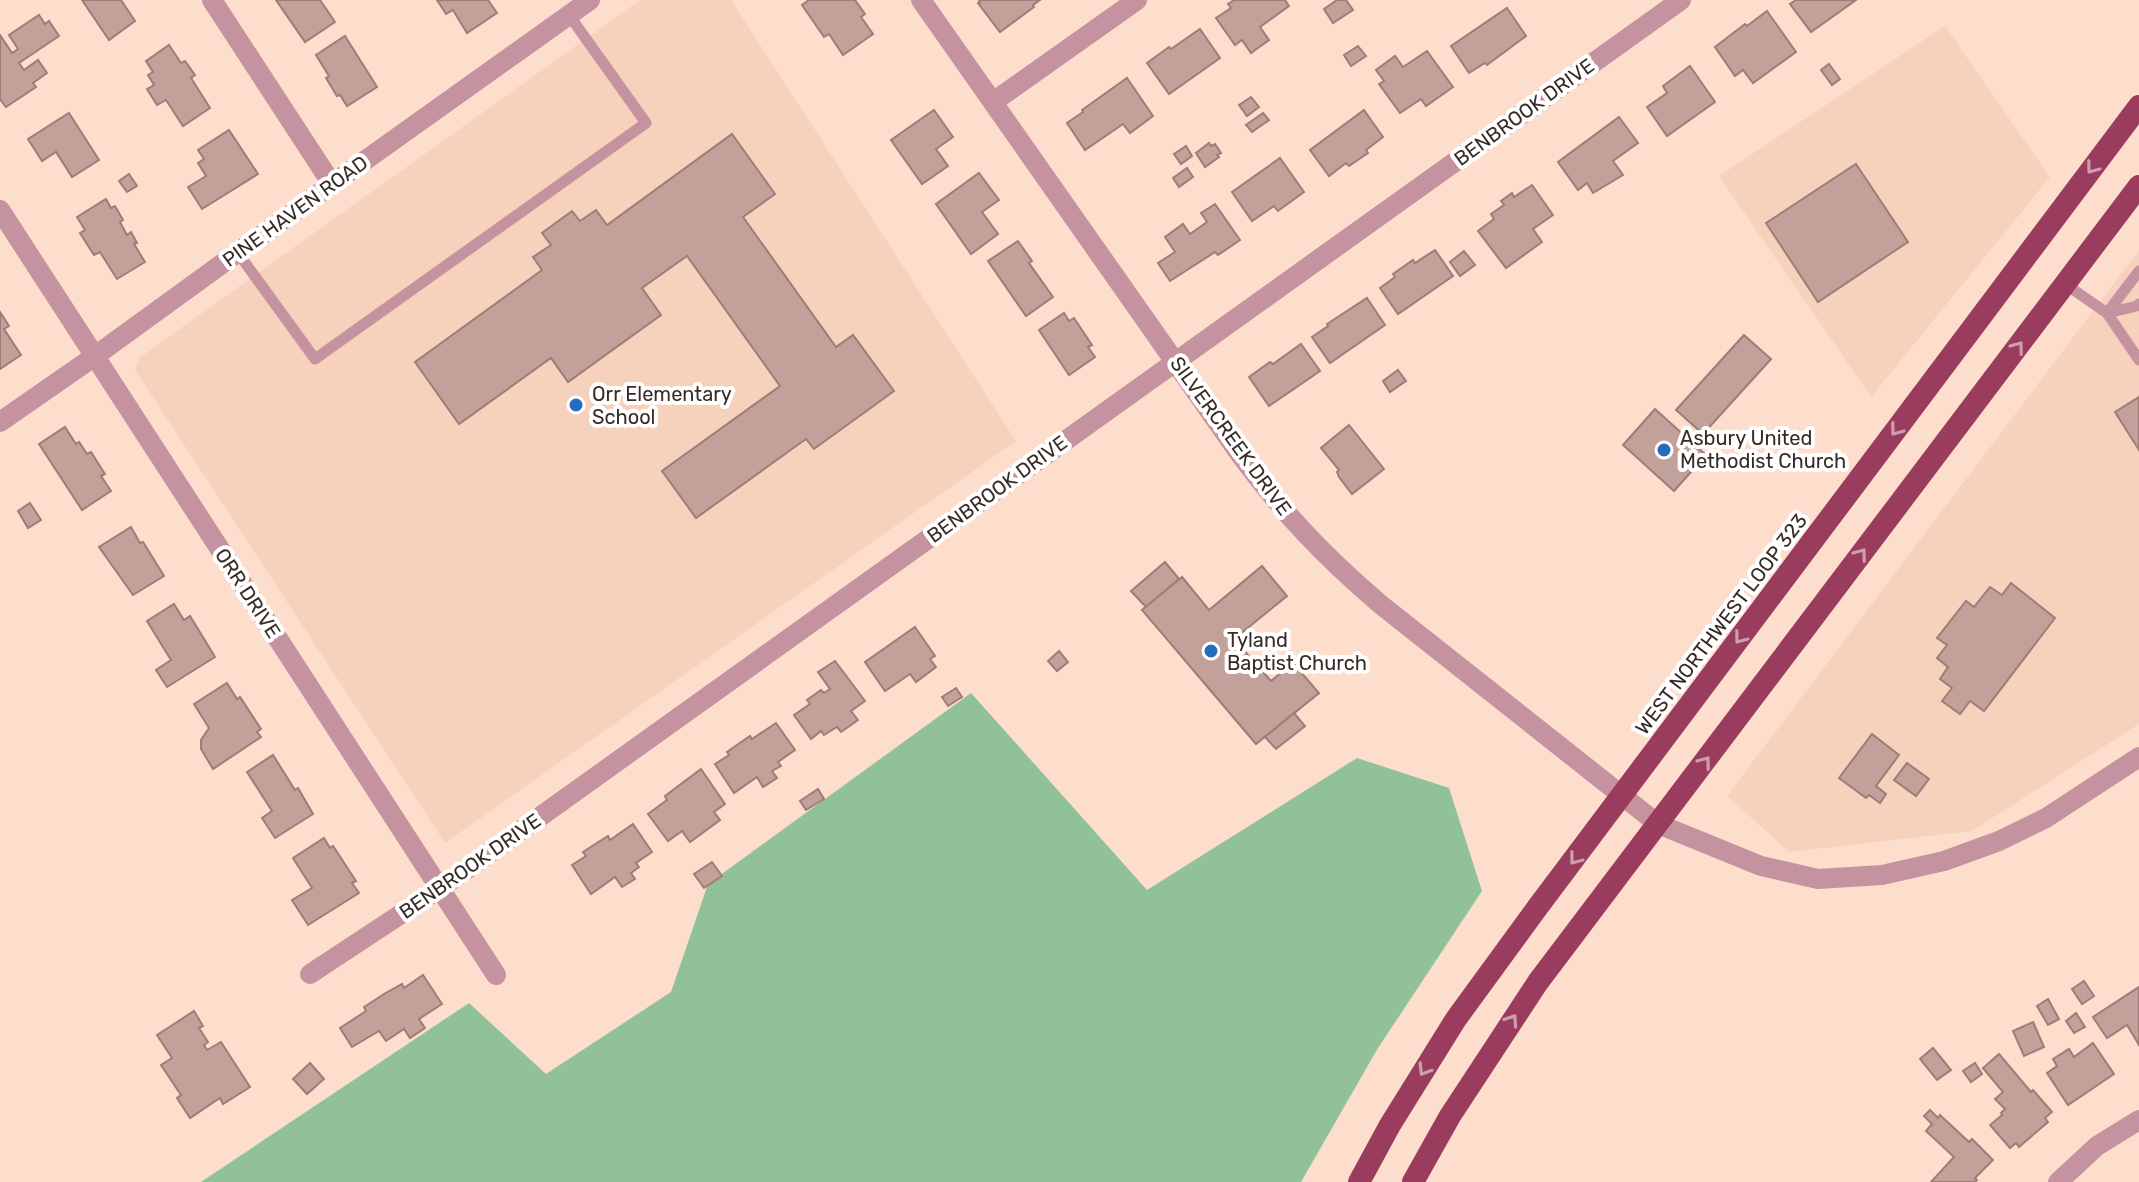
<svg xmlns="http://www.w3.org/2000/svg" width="2139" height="1182" font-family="Rubik,sans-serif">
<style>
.built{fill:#f6d1bc}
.forest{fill:#90c197}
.building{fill:#c2a19a;stroke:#9d7d77;stroke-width:2}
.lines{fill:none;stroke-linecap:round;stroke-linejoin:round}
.service{stroke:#c593a0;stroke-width:11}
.minor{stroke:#c593a0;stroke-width:20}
.tertiary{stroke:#c593a0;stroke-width:20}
.trunk{stroke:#9a3c5d;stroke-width:22}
.oneway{stroke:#cc9eae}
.poi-dot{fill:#266cbc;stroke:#fff;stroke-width:3}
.labels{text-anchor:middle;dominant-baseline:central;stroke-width:8;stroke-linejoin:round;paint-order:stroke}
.street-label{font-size:20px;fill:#372b25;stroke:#fff}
.poi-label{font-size:20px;fill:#372b25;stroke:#fff;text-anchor:start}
</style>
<rect width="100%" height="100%" fill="#fddecd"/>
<!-- built -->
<g class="built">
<polygon points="640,0 731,0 1016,441 445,843 135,370 139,358"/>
<polygon points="1945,26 2050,177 1871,397 1719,176"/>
<polygon points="2139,250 2139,724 1972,831 1789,852 1727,796"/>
</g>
<!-- forest -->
<polygon class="forest" points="971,693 1147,890 1357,758 1449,788 1482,891 1378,1048 1301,1182 201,1182 469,1003 546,1074 671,992 708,884"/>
<!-- building -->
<g class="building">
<polygon points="82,0 121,0 135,21 109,40"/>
<polygon points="276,0 320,0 335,22 305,42"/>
<polygon points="437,0 488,0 497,13 467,33 453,10 446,14"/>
<polygon points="809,0 855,0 865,14 861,17 873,34 843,55 829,34 824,37 802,5"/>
<polygon points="979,0 1040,0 1033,5 1034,7 1000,32 978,3 980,2"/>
<polygon points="1234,0 1285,0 1289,6 1260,27 1269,40 1251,53 1242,40 1235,45 1216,18 1231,8 1228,4"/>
<polygon points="1337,0 1346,0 1353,10 1333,23 1324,9"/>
<polygon points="1796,0 1856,0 1811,32 1790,4"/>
<polygon points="1507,8 1526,36 1487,65 1485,63 1469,73 1451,46"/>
<polygon points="1767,11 1796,52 1753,83 1743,70 1735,76 1715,47 1745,24 1747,26"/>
<polygon points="39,15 45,24 49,21 59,36 19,63 24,70 38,60 47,73 33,83 36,87 6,107 0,99 0,35 12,53 18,49 9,35"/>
<polygon points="1200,29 1220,58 1169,94 1147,63 1169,47 1171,49"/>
<polygon points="345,36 377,87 347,106 340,95 337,96 326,78 329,76 316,55"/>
<polygon points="169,45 181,63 185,61 195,75 191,78 210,108 183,126 166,100 157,105 147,89 154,85 148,75 153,72 146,61"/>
<polygon points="1358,46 1366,56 1351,66 1344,55"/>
<polygon points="1427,51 1453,87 1426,106 1421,99 1400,113 1379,84 1384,81 1376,70 1395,56 1403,67"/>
<polygon points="1829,64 1840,79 1832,85 1821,70"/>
<polygon points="1690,66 1715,102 1667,136 1647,107 1667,93 1663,86"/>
<polygon points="1127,78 1153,116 1130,133 1123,124 1085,150 1067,123 1083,112 1082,110"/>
<polygon points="1251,97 1259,107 1247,116 1239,105"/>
<polygon points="934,110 953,137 936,149 948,166 922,184 891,140"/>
<polygon points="1364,110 1383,137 1366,150 1368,153 1349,166 1346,163 1329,176 1310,150"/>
<polygon points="69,113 99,160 72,177 56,152 42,161 28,139"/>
<polygon points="1263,113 1269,120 1252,132 1246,125"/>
<polygon points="1619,117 1638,143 1613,161 1623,175 1593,193 1587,183 1578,190 1558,162"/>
<polygon points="229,130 258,174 202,209 188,187 206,176 198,163 204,159 198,150"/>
<polygon points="732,134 775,194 743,217 836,347 853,335 894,391 814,449 806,439 696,518 662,471 780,386 687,256 642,288 661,315 568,382 551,358 459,424 415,362 542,270 533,257 551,245 542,233 572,211 580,221 596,210 607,225"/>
<polygon points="1209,143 1211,146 1215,144 1221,153 1217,155 1219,157 1205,167 1196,153"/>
<polygon points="1186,146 1192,156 1181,164 1174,154"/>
<polygon points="1280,158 1304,192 1278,211 1274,206 1252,221 1232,192"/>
<polygon points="1856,164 1908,242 1818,302 1766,223"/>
<polygon points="1187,168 1193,177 1179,187 1173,178"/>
<polygon points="979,173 999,200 982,212 998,234 971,254 936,204"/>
<polygon points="129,174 137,186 127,192 119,181"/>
<polygon points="1532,185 1553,215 1533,229 1542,242 1506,268 1478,231 1494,219 1491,214 1504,205 1501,201 1512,193 1514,197"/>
<polygon points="106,199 111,208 115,206 123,220 120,222 127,235 131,232 137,243 134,244 145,262 117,279 100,252 94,255 80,233 85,230 77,217"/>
<polygon points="1215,204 1240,240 1218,255 1215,252 1170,281 1158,263 1175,252 1165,237 1183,224 1190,234 1207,222 1201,213"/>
<polygon points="1018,241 1032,261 1029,263 1053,297 1026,316 988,261"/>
<polygon points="1435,250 1453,276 1398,314 1380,288 1395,277 1393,274 1413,260 1415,263"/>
<polygon points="1464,251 1475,265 1460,276 1450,262"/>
<polygon points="1367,298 1385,325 1330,363 1312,337 1328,326 1327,324"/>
<polygon points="0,312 9,326 4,329 21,355 0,369"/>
<polygon points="1064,313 1069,321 1074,318 1092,345 1088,347 1095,357 1069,375 1039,330"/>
<polygon points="1744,335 1771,359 1703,434 1676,410"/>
<polygon points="1301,344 1320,371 1269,406 1249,377 1270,362 1273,364"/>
<polygon points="1398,370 1406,381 1390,392 1383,381"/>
<polygon points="2139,397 2139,450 2115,412"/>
<polygon points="1655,409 1706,455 1674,491 1623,445"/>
<polygon points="1349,425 1384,469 1352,494 1339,477 1337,472 1339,470 1321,448"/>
<polygon points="65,427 76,444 79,442 87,454 91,452 105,474 101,476 111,491 82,510 39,444"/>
<polygon points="30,503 41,520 28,528 18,511"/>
<polygon points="131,527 140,543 143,542 164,576 133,595 99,547"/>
<polygon points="1165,562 1179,579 1146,607 1131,591"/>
<polygon points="1262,566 1287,596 1234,639 1271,681 1293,663 1319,693 1256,744 1142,610 1182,577 1209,610"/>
<polygon points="2011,583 2055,618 1984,711 1970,701 1960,714 1942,701 1952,688 1940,679 1948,667 1937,658 1947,645 1937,638 1966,601 1974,607 1990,587 2002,595"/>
<polygon points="174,604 184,620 190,616 215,657 167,687 156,670 171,660 147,621"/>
<polygon points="915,627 935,656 930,659 936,667 916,682 910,674 885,691 865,662"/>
<polygon points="1059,651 1068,662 1057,671 1048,661"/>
<polygon points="835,661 865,701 851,711 858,720 841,732 837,727 824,735 821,731 811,739 794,715 810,704 807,700 821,690 824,693 830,689 818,672"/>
<polygon points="227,683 237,699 240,697 261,729 257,732 261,737 213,769 201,749 201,740 209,728 194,704"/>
<polygon points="956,688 962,697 948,706 942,697"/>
<polygon points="1294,713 1305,726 1276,749 1265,737"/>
<polygon points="776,723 795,750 778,762 781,766 772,771 777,778 763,787 757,777 734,793 715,764 729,755 727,752 750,736 752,739"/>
<polygon points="1872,734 1899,755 1876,786 1886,794 1880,803 1869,795 1866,798 1839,778"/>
<polygon points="273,755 295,790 298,788 313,814 275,838 262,818 272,811 247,772"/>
<polygon points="1907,763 1929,779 1916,796 1894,780"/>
<polygon points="701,769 725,804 714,812 720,820 690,842 682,831 668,841 648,814 667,800 665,796"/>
<polygon points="818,789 824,799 806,810 800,801"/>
<polygon points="633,824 652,852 636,863 639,867 631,873 635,879 622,887 615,877 591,894 572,865 586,856 583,852 608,836 610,840"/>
<polygon points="324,838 330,848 333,846 356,881 352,883 359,893 308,925 292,900 312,888 293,858"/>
<polygon points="712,862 722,876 704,888 694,874"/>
<polygon points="423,975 442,1004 419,1019 425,1028 410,1038 404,1029 386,1041 379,1031 352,1047 340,1028 366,1011 364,1007 384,994 402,984 404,988"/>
<polygon points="2084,981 2094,996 2082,1004 2072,989"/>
<polygon points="2139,987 2139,1045 2127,1025 2107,1038 2093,1017"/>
<polygon points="2048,999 2059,1019 2048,1025 2037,1006"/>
<polygon points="194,1011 203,1026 199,1028 208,1042 204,1045 207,1050 221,1042 250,1087 223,1104 220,1098 190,1118 177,1098 181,1095 161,1065 172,1058 157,1035"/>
<polygon points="2076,1013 2085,1027 2074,1033 2066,1021"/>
<polygon points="2033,1022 2044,1047 2024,1056 2013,1031"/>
<polygon points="2093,1043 2114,1074 2068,1105 2047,1073 2057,1066 2053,1059 2069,1049 2074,1057"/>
<polygon points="1933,1048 1951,1070 1937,1080 1920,1059"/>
<polygon points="1999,1054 2031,1092 2033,1090 2052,1112 2045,1118 2048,1122 2019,1147 2016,1143 2010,1148 1990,1125 2002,1115 2001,1113 2005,1109 1995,1099 2003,1092 1983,1068"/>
<polygon points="310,1063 324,1079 307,1094 293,1079"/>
<polygon points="1975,1063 1982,1074 1971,1082 1963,1071"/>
<polygon points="1930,1110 1938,1118 1940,1115 1969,1142 1972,1139 1993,1160 1975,1178 1977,1180 1975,1182 1931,1182 1954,1157 1926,1131 1932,1124 1924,1116"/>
</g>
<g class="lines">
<!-- service -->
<g class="service">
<polyline points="238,253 315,359 646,123 569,15"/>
<polyline points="2065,284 2107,313 2139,360"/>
<polyline points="2107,313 2139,271"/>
<polyline points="2107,313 2137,306 2139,304"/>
</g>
<!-- minor -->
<g class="minor">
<polyline points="212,0 332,184"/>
<polyline points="993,102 1137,0"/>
<polyline points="0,210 496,975"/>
<polyline points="0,422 95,356 332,184 590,0"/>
<polyline points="310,974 439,889 1681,0"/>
<polyline points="2058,1182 2097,1146 2139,1120"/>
</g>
<!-- tertiary -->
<path class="tertiary" d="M 921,0 L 1239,453 C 1283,513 1324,556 1380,604 L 1658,824 L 1761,866 L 1818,879 L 1882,875 L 1944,861 L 1999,841 L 2046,818 L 2139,757"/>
<!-- trunk -->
<g class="trunk">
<polyline points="1359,1182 1390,1125 1456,1019 1537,908 2139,106"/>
<polyline points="1413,1182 1450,1116 1538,982 2139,186"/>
</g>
</g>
<!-- one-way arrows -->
<defs><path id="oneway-chevron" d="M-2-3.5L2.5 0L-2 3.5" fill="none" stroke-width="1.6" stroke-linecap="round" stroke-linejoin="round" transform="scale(2)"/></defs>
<g class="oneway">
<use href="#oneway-chevron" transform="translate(2092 168) rotate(127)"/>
<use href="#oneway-chevron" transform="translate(2018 347) rotate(-53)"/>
<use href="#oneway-chevron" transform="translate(1896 430) rotate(127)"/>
<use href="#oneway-chevron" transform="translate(1861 554) rotate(-53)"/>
<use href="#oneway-chevron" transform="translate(1740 638) rotate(127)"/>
<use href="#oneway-chevron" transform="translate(1705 762) rotate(-53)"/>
<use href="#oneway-chevron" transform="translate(1575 859) rotate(127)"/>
<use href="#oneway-chevron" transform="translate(1512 1020) rotate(-56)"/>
<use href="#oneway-chevron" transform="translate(1424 1070) rotate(122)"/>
</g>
<!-- markers -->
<g class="poi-dot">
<circle cx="576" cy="405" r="8"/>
<circle cx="1664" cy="450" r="8"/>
<circle cx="1211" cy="651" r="8"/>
</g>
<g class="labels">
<!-- street labels -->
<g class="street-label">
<text transform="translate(1524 112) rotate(-36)">BENBROOK DRIVE</text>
<text transform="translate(295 211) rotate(-36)">PINE HAVEN ROAD</text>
<text transform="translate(1231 436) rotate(54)">SILVERCREEK DRIVE</text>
<text transform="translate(997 489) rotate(-36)">BENBROOK DRIVE</text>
<text transform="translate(248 593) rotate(57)">ORR DRIVE</text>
<text transform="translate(1721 624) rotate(-53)">WEST NORTHWEST LOOP 323</text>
<text transform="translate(470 866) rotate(-35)">BENBROOK DRIVE</text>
</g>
<!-- poi labels -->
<g class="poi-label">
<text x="592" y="394">Orr Elementary<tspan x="592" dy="23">School</tspan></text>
<text x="1680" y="438">Asbury United<tspan x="1680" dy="23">Methodist Church</tspan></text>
<text x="1227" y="640">Tyland<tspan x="1227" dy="23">Baptist Church</tspan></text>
</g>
</g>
</svg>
